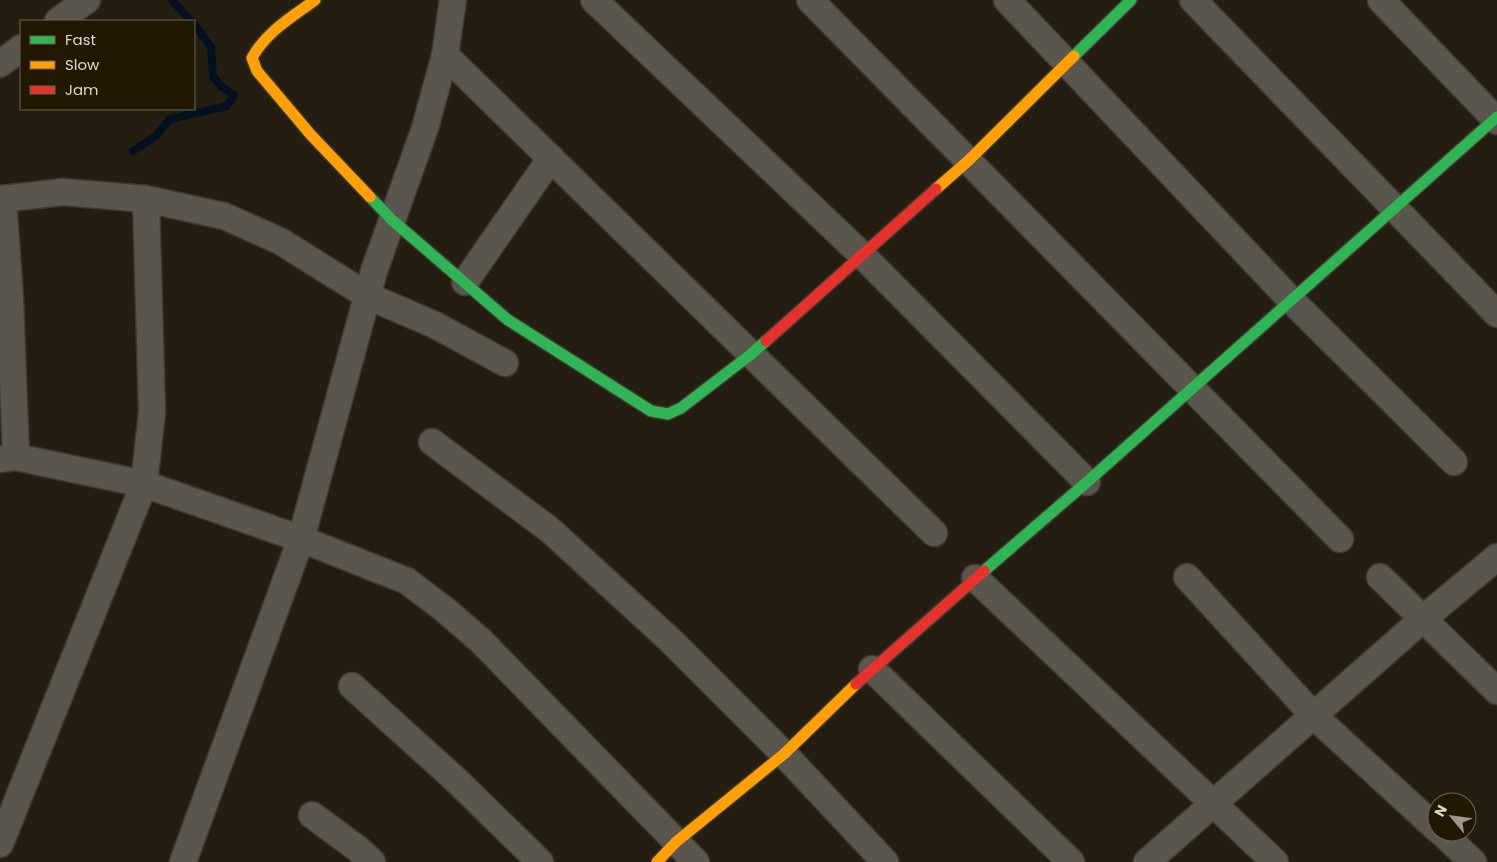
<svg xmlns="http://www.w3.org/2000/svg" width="1497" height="862" font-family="Poppins,sans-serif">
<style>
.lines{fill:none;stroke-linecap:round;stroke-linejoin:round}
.stream{stroke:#03101f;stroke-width:8}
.street-casing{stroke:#3f3931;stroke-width:29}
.fast-casing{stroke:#3f3931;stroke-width:14}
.slow-casing{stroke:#3f3931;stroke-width:14}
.jam-casing{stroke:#3f3931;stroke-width:14}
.street{stroke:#5a554d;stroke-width:26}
.fast{stroke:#30b455;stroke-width:11}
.slow{stroke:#ff9f0a;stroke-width:11}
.jam{stroke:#e5322d;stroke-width:11}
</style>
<rect width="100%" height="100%" fill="#241e12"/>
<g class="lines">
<!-- stream -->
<g class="stream">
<polyline points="172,0 191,21"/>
<polyline points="133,151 156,136 170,119 227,106 234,95 222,87 213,77 211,47 194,24"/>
</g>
<!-- street casing -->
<g class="street-casing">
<g id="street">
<polyline points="594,0 862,255 1087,482"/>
<polyline points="810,0 1340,539"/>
<polyline points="1007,0 1291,300 1454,462"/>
<polyline points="1193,0 1497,314"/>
<polyline points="1381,0 1497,121"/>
<polyline points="58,21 87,0"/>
<polyline points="445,55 934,533"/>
<polyline points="0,64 21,48"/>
<polyline points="0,199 63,192 146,199 224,216 280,241 368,296 435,325 505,363"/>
<polyline points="3,199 10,298 16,457"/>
<polyline points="465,282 551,158"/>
<polyline points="432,442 550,530 670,640 784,754 885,862"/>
<polyline points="0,459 16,457 144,484 301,539 407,581 444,609 481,641 696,862"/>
<polyline points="1187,577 1314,716 1437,829"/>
<polyline points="1380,577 1497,691"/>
<polyline points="975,578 1275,862"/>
<polyline points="872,669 1071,862"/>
<polyline points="352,686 456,780 540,862"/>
<polyline points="312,815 358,849 372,862"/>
<polyline points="1441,832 1473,862"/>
<polyline points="0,844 144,484 152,412 146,199"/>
<polyline points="183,862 301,539 374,271 425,128 445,55 453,0"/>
<polyline points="1147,862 1424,618 1497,557"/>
</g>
</g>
<!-- fast casing -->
<g class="fast-casing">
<g id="fast">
<polyline points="1074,56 1131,0"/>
<polyline points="370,197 392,220 508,320 651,411 668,414 681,408 750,355 766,341"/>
<polyline points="984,571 1087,482 1497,117"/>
</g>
</g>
<!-- slow casing -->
<g class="slow-casing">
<g id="slow">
<path d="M 315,0 C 292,17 266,32 252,58 L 257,71 L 311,135 L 370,197"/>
<polyline points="936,189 968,161 1074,56"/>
<polyline points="657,862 676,842 784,754 856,684"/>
</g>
</g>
<!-- jam casing -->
<g class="jam-casing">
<g id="jam">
<polyline points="766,341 936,189"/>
<polyline points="856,684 984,571"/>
</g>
</g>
<!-- street -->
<use href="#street" class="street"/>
<!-- fast -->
<use href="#fast" class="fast"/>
<!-- slow -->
<use href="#slow" class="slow"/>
<!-- jam -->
<use href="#jam" class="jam"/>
</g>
<!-- legend -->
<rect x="20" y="20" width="175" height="90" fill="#211703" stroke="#6d6453"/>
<rect x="30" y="36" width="25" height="8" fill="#30b455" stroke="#6d6453"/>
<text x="65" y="45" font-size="15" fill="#dfd7cb">Fast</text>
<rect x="30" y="61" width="25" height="8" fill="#ff9f0a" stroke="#6d6453"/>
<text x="65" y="70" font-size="15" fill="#dfd7cb">Slow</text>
<rect x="30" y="86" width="25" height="8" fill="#e5322d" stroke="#6d6453"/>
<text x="65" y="95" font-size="15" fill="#dfd7cb">Jam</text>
<!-- north arrow -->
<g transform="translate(1452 817) rotate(299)"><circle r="24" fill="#211703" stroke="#6d6453"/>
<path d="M0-4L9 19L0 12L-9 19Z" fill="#9e968a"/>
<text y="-8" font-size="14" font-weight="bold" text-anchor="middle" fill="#dfd7cb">N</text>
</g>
</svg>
